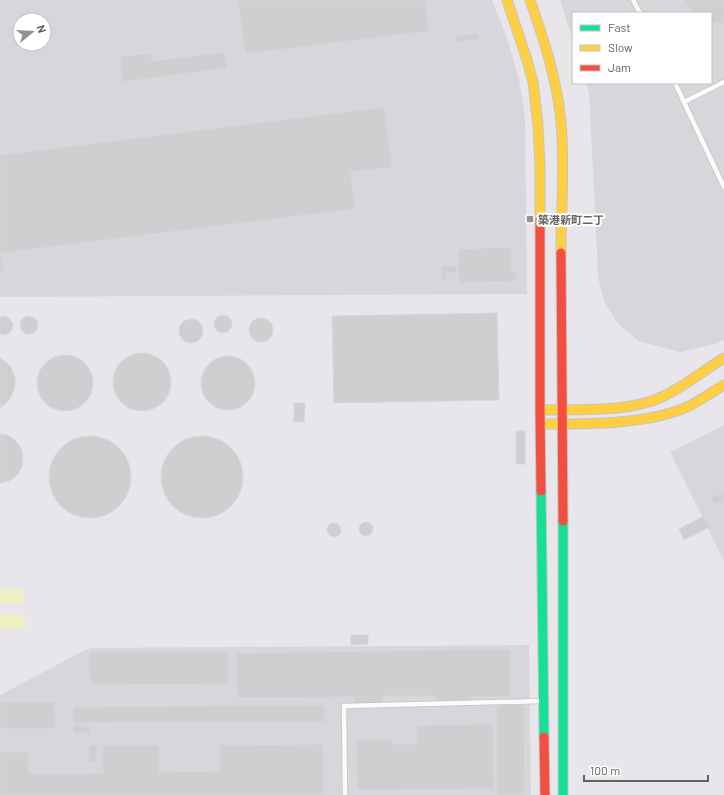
<svg xmlns="http://www.w3.org/2000/svg" width="724" height="795" font-family="Barlow,'Noto Sans JP',sans-serif">
<style>
.industrial{fill:#d8d6db;fill-rule:evenodd}
.water{fill:#edf0c0}
.building{fill:#cfcfd2;stroke:#d7d6da}
.lines{fill:none;stroke-linecap:round;stroke-linejoin:round}
.lane-casing{stroke:#c4c4c4;stroke-width:6}
.fast-casing{stroke:#c4c4c3;stroke-width:11}
.slow-casing{stroke:#c4c4c3;stroke-width:11}
.jam-casing{stroke:#c4c4c3;stroke-width:11}
.lane{stroke:#fcfbfc;stroke-width:4.5}
.fast{stroke:#16e098;stroke-width:9}
.slow{stroke:#ffcf43;stroke-width:9}
.jam{stroke:#f24e42;stroke-width:9}
.poi-dot{fill:#91918e;stroke:#fff;stroke-width:1.5}
.labels{text-anchor:middle;dominant-baseline:central;stroke-width:4;stroke-linejoin:round;paint-order:stroke}
.poi-label{font-size:11px;font-weight:bold;fill:#62635c;stroke:#fff;text-anchor:start}
</style>
<rect width="100%" height="100%" fill="#e8e6eb"/>
<!-- industrial -->
<g class="industrial">
<path d="M 0,0 L 492,0 L 507,38 L 519,80 L 525,116 L 527,294 L 0,297 ZM 20,20 L 44,20 L 44,44 L 20,44 Z"/>
<polygon points="560,0 724,0 724,340 715,344 680,352 639,341 618,324 604,301 598,277 597,251 589,92 586,83 711,83 711,13 573,13 573,41"/>
<polygon points="724,425 724,561 670,452"/>
<polygon points="529,645 531,795 0,795 0,695 89,648"/>
</g>
<!-- water -->
<g class="water">
<rect x="0" y="589" width="23" height="15"/>
<polygon points="24,614 25,629 0,629 0,615"/>
</g>
<!-- building -->
<g class="building">
<polygon points="238,0 425,0 429,31 245,54"/>
<polygon points="684,0 724,0 724,24 711,23 711,13 694,13 689,7"/>
<polygon points="479,33 479,39 456,42 455,36"/>
<polygon points="225,52 227,68 123,82 120,57 151,53 152,61"/>
<polygon points="384,107 392,167 351,172 355,209 1,253 4,273 0,273 0,155"/>
<polygon points="511,247 512,272 517,272 517,281 459,283 458,249"/>
<polygon points="441,266 457,266 457,273 447,273 447,281 441,281"/>
<polygon points="497,313 499,400 334,403 332,316"/>
<circle cx="223" cy="324" r="9"/>
<circle cx="29" cy="325" r="9"/>
<polygon points="3,316 7,317 11,320 13,324 12,329 9,333 4,335 0,334 0,317"/>
<circle cx="261" cy="330" r="12"/>
<circle cx="191" cy="331" r="12"/>
<circle cx="142" cy="382" r="29"/>
<circle cx="65" cy="383" r="28"/>
<circle cx="228" cy="383" r="27"/>
<polygon points="0,358 8,364 11,368 15,378 15,384 14,389 10,399 6,403 0,408"/>
<polygon points="294,403 305,403 304,422 294,422"/>
<rect x="516" y="431" width="9" height="33"/>
<polygon points="0,434 7,435 15,440 21,448 23,457 22,467 17,475 9,481 0,483"/>
<circle cx="90" cy="477" r="41"/>
<circle cx="202" cy="477" r="41"/>
<polygon points="723,492 724,495 724,500 714,505 711,498"/>
<polygon points="704,516 710,527 684,540 679,529"/>
<circle cx="366" cy="529" r="7"/>
<circle cx="334" cy="530" r="7"/>
<polygon points="351,635 368,635 368,644 351,645"/>
<polygon points="510,649 510,697 471,697 471,701 435,702 435,696 383,696 383,703 353,704 353,697 237,698 236,653"/>
<polygon points="89,652 228,652 228,685 90,684"/>
<polygon points="0,702 54,702 55,729 0,729"/>
<polygon points="325,705 325,722 73,723 73,707"/>
<polygon points="496,705 524,705 525,795 497,795"/>
<polygon points="493,724 494,789 357,790 356,739 392,739 392,744 417,744 417,725"/>
<rect x="73" y="726" width="17" height="7"/>
<polygon points="97,744 97,762 89,763 88,745"/>
<polygon points="323,744 324,795 0,795 0,752 29,752 29,774 103,773 102,746 159,745 159,772 220,771 220,745"/>
</g>
<g class="lines">
<!-- lane casing -->
<g class="lane-casing">
<g id="lane">
<polyline points="633,0 640,13"/>
<polyline points="675,83 724,187"/>
<polyline points="684,102 724,82"/>
<polyline points="345,795 344,706 543,701"/>
</g>
</g>
<!-- fast casing -->
<g class="fast-casing">
<g id="fast">
<polyline points="541,491 544,737"/>
<polyline points="563,521 563,795"/>
</g>
</g>
<!-- slow casing -->
<g class="slow-casing">
<g id="slow">
<polyline points="507,0 527,60 533,82 538,125 540,167 540,220"/>
<path d="M 530,0 C 544,40 557,79 561,122 C 565,165 561,210 561,253"/>
<path d="M 540,410 C 578,409 630,413 664,396 C 685,386 704,370 724,358"/>
<path d="M 541,424 C 586,424 646,425 687,407 C 700,401 712,392 724,385"/>
</g>
</g>
<!-- jam casing -->
<g class="jam-casing">
<g id="jam">
<polyline points="540,220 540,410 541,491"/>
<polyline points="561,253 563,521"/>
<polyline points="544,737 545,795"/>
</g>
</g>
<!-- lane -->
<use href="#lane" class="lane"/>
<!-- fast -->
<use href="#fast" class="fast"/>
<!-- slow -->
<use href="#slow" class="slow"/>
<!-- jam -->
<use href="#jam" class="jam"/>
</g>
<!-- markers -->
<rect class="poi-dot" x="526" y="215" width="8" height="8" rx="2"/>
<g class="labels">
<!-- poi labels -->
<g class="poi-label">
<text x="538" y="219">築港新町二丁</text>
</g>
</g>
<!-- legend -->
<rect x="572" y="12" width="140" height="72" fill="#ffffff" stroke="#c0c1be"/>
<rect x="580" y="25" width="20" height="6" fill="#16e098" stroke="#c0c1be"/>
<text x="608" y="32" font-size="12" fill="#62635c">Fast</text>
<rect x="580" y="45" width="20" height="6" fill="#ffcf43" stroke="#c0c1be"/>
<text x="608" y="52" font-size="12" fill="#62635c">Slow</text>
<rect x="580" y="65" width="20" height="6" fill="#f24e42" stroke="#c0c1be"/>
<text x="608" y="72" font-size="12" fill="#62635c">Jam</text>
<!-- north arrow -->
<g transform="translate(32 32) rotate(72)"><circle r="19" fill="#ffffff" stroke="#c0c1be"/>
<path d="M0-3L7 15L0 10L-7 15Z" fill="#91918e"/>
<text y="-6" font-size="11" font-weight="bold" text-anchor="middle" fill="#62635c">N</text>
</g>
<!-- scale -->
<path d="M584 775v6h124v-6" fill="none" stroke="#62635c" stroke-width="2"/>
<text x="590" y="775" font-size="12" fill="#62635c" stroke="#ffffff" stroke-width="3" paint-order="stroke">100 m</text>
</svg>
